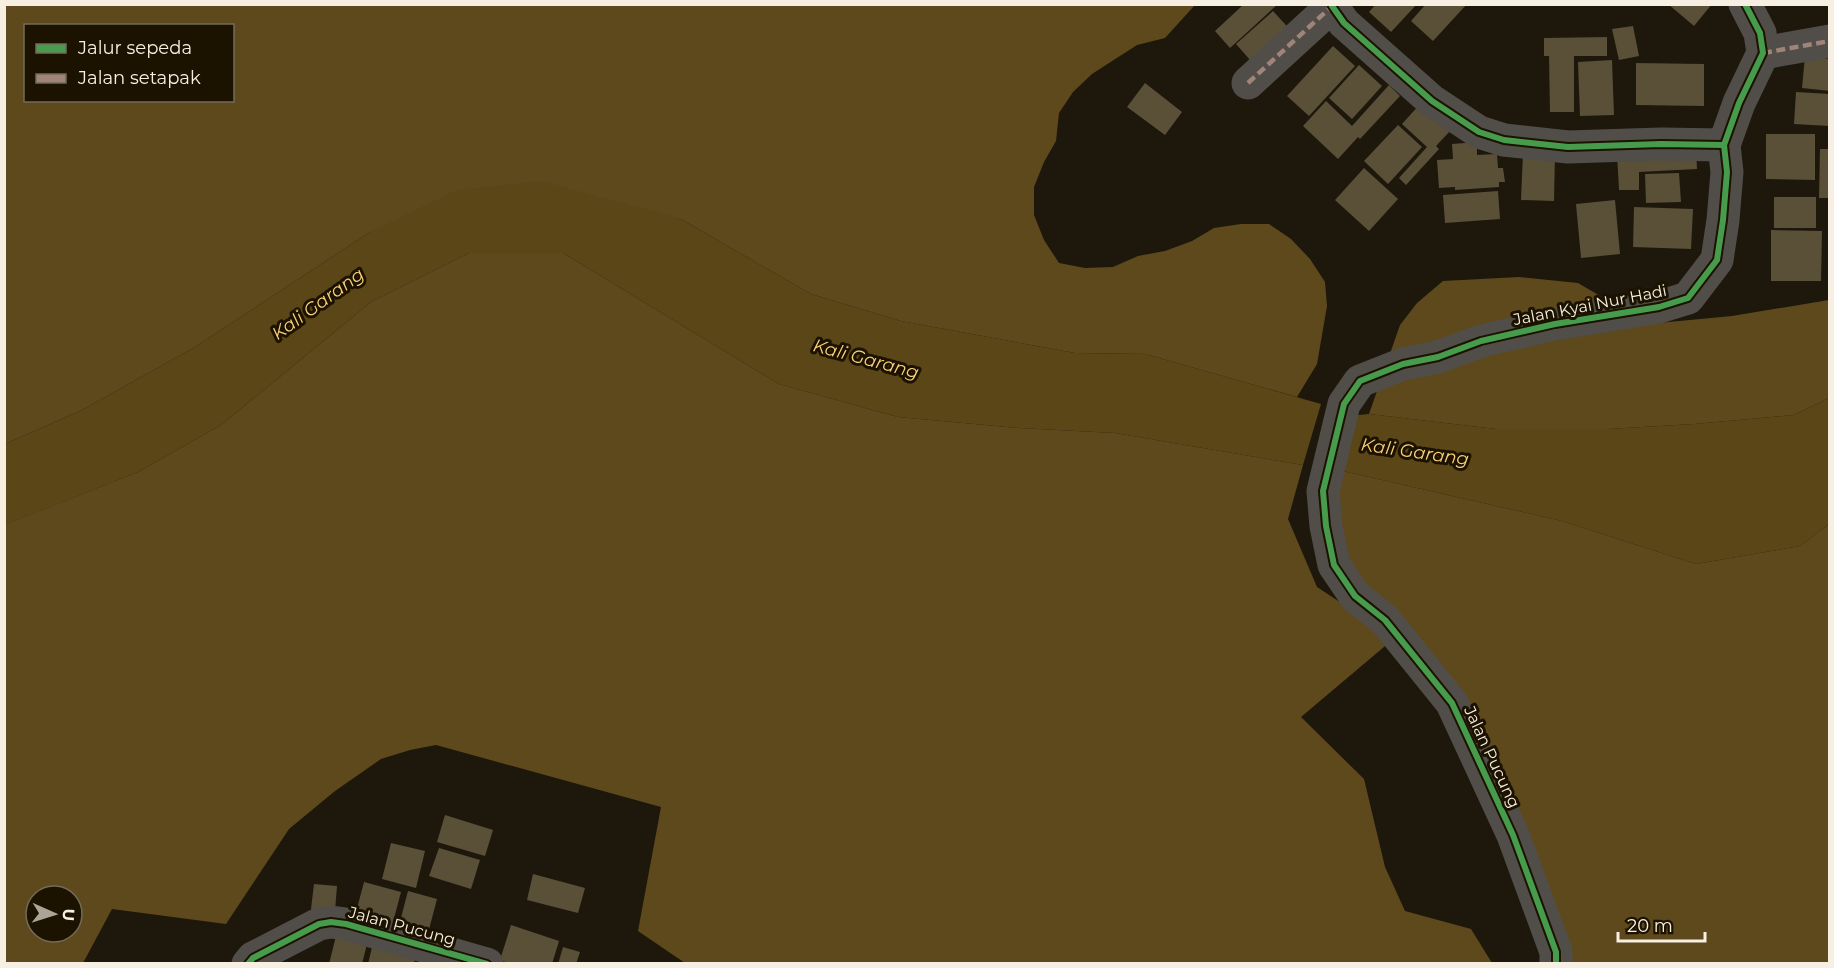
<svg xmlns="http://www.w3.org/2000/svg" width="1834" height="968" font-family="Montserrat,sans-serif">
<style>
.forest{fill:#5e491d;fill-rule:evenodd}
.water{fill:#5b4618}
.building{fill:#5a4f37}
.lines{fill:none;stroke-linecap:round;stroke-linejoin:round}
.minor{stroke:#514e49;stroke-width:33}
.quiet{stroke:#a18479;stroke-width:4.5;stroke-dasharray:9 4.5;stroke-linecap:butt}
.cycleway-casing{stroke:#1c1200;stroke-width:10}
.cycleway{stroke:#469c4c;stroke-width:6}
.labels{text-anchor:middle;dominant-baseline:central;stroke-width:6;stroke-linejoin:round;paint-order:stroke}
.street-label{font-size:16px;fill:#f7f0e2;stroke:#1c1200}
.water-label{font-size:18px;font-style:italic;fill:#fcd175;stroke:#1c1200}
</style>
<rect width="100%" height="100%" fill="#1e180c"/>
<!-- forest -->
<g class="forest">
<path d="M 4,5 L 1195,5 L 1165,38 L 1137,45 L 1092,74 L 1073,92 L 1059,113 L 1056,141 L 1044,162 L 1034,187 L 1034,215 L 1044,240 L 1059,263 L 1085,268 L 1113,267 L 1138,256 L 1165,251 L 1192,241 L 1214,228 L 1241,224 L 1269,224 L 1291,239 L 1310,259 L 1325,282 L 1327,306 L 1317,364 L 1297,397 L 1145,354 L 1075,353 L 901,321 L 811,294 L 679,218 L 370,232 L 195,347 L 82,410 L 5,444 ZM 26,26 L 232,26 L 232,100 L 26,100 Z"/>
<path d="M 469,253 L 563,253 L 779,384 L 898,417 L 1019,428 L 1115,433 L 1303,465 L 1288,519 L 1317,587 L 1361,616 L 1391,641 L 1301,717 L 1364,779 L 1385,867 L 1405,911 L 1471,929 L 1492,963 L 685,963 L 638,931 L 661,807 L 436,745 L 410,750 L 381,759 L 335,791 L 289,829 L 226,924 L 112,909 L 83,963 L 5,963 L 4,525 L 138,472 L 221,425 L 371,302 ZM 36,896 L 72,896 L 72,932 L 36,932 Z"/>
<polygon points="1519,277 1578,283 1648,324 1732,316 1829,300 1829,398 1794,415 1694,424 1608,429 1496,429 1369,414 1400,325 1417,303 1443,281"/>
<polygon points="1334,469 1562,521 1696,564 1800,546 1829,524 1829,963 1567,963 1523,837 1358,591 1328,496"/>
</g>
<!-- water -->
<g class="water">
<polygon points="541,181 679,218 811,294 901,321 1075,353 1145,354 1321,404 1303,465 1115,433 1019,428 898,417 779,384 563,253 469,253 371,302 221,425 138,472 5,525 5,444 82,410 195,347 370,232 457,190"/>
<polygon points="1829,398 1829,524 1800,546 1696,564 1562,521 1334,469 1348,416 1369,414 1496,429 1608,429 1694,424 1794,415"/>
</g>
<!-- building -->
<g class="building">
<polygon points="1244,4 1278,4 1230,48 1215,31"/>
<polygon points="1376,4 1417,4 1391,32 1369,12"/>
<polygon points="1426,4 1467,4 1433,41 1411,21"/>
<polygon points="1668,4 1712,4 1694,26"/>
<polygon points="1273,11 1295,35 1258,69 1236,44"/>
<polygon points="1633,26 1639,56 1619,60 1612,29"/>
<polygon points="1607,37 1607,56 1574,56 1574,112 1550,112 1549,56 1544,56 1544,38"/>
<polygon points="1333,46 1355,66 1309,116 1287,96"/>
<polygon points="1805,56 1830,59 1830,91 1802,88"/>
<polygon points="1612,60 1614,115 1580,116 1578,62"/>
<polygon points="1636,63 1704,64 1704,106 1636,105"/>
<polygon points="1359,65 1382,86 1352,119 1329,98"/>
<polygon points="1145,83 1182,112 1165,135 1127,107"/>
<polygon points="1389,85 1400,96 1360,139 1358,137 1338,159 1303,126 1326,101 1352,126"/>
<polygon points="1796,92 1830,94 1830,126 1794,124"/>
<polygon points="1421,103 1451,130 1436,146 1439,149 1406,185 1399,178 1427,147 1402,124"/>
<polygon points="1398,125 1422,147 1388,184 1364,161"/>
<polygon points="1766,134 1815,134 1815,180 1766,179"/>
<polygon points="1477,142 1477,155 1497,154 1498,168 1503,168 1505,182 1499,182 1499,187 1455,190 1455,187 1439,188 1437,160 1453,159 1452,144"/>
<polygon points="1696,147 1697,169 1639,172 1639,190 1619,190 1617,154"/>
<polygon points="1820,149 1830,149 1830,198 1819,198"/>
<polygon points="1523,153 1555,154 1554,201 1521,200"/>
<polygon points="1364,168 1398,199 1369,231 1335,200"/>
<polygon points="1679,173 1681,202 1646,203 1645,174"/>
<polygon points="1498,191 1500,219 1445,223 1443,195"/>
<rect x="1774" y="197" width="42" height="31"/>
<polygon points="1615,200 1620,254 1581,258 1576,204"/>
<polygon points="1634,207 1693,209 1691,249 1633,247"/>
<polygon points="1771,230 1822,231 1821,281 1771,281"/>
<polygon points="445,815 493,830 485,856 437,842"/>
<polygon points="391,843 425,851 416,888 382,879"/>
<polygon points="439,848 480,860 471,889 429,876"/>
<polygon points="533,874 585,888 578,913 527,900"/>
<polygon points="364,882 401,892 392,926 355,916"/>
<polygon points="314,884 337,886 335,911 311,909"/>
<polygon points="408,891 437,899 426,941 397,933"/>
<polygon points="511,925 559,941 552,964 511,964 500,960"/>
<polygon points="336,936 367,944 362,964 329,964"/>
<polygon points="373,943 416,953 414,964 368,964"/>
<polygon points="563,947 580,952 576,964 558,964"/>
</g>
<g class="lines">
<!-- minor -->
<g class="minor">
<polyline points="1334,4 1332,6 1344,23 1432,101 1479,132 1504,140 1568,147 1661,144 1724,145"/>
<polyline points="1763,53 1830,41"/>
<polyline points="1248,83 1332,6"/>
<polyline points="248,964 253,958 319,924 331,922 346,924 487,964"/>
<polyline points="1556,964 1556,952 1513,835 1452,703 1385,620 1355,596 1334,565 1326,526 1323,491 1344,404 1360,381 1403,364 1438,357 1481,341 1555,324 1659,307 1688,298 1717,260 1723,220 1727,172 1724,145 1739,103 1763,53 1760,33 1745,4"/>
</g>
<!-- quiet -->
<g class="quiet">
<polyline points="1763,53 1830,41"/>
<polyline points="1248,83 1332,6"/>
</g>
<!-- cycleway casing -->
<g class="cycleway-casing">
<g id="cycleway">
<polyline points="1334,4 1332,6 1344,23 1432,101 1479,132 1504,140 1568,147 1661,144 1724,145"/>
<polyline points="248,964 253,958 319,924 331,922 346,924 487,964"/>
<polyline points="1556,964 1556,952 1513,835 1452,703 1385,620 1355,596 1334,565 1326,526 1323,491 1344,404 1360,381 1403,364 1438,357 1481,341 1555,324 1659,307 1688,298 1717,260 1723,220 1727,172 1724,145 1739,103 1763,53 1760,33 1745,4"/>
</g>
</g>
<!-- cycleway -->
<use href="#cycleway" class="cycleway"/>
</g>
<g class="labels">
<!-- street labels -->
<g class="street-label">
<text transform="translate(1590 305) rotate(-11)">Jalan Kyai Nur Hadi</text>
<text transform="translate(1492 757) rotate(65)">Jalan Pucung</text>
<text transform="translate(402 926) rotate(15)">Jalan Pucung</text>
</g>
<!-- water labels -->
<g class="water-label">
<text transform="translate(318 304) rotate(-36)">Kali Garang</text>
<text transform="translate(866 359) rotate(15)">Kali Garang</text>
<text transform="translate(1415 452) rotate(8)">Kali Garang</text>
</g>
</g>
<!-- border -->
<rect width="1834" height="968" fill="none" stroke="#f7f0e2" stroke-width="12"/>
<!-- legend -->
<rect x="24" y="24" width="210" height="78" fill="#1c1200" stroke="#746b5a" stroke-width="1.5"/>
<rect x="36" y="44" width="30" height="9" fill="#469c4c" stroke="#746b5a" stroke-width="1.5"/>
<text x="78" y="54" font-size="18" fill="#f7f0e2">Jalur sepeda</text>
<rect x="36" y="74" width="30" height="9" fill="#a18479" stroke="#746b5a" stroke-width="1.5"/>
<text x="78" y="84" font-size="18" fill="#f7f0e2">Jalan setapak</text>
<!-- north arrow -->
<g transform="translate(54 914) rotate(93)"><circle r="28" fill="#1c1200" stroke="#746b5a" stroke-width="1.5"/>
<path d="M0-4.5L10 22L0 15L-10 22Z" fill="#aba497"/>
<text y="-9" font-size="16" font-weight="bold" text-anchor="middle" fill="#f7f0e2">U</text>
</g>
<!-- scale -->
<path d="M1618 932v9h87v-9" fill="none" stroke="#f7f0e2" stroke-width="3"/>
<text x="1627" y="932" font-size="18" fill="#f7f0e2" stroke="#1c1200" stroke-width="4.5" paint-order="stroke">20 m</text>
</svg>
